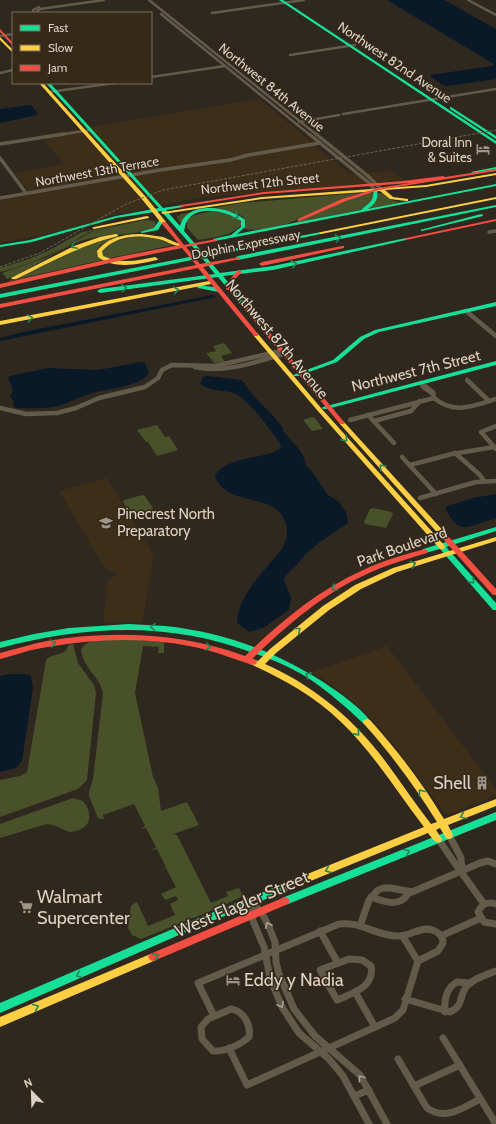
<svg xmlns="http://www.w3.org/2000/svg" width="496" height="1124" font-family="Cabin,sans-serif">
<style>
.built{fill:#3d2e19}
.green{fill:#48512a}
.water{fill:#091928}
.lines{fill:none;stroke-linecap:round;stroke-linejoin:round}
.street-far3{stroke:#635b4a;stroke-width:2.5}
.street-far2{stroke:#635b4a;stroke-width:3.5}
.street-far1{stroke:#635b4a;stroke-width:4.5}
.street{stroke:#635b4a;stroke-width:7}
.fast{fill:#16e098;fill-rule:evenodd}
.slow{fill:#ffcf43;fill-rule:evenodd}
.jam{fill:#f24e42;fill-rule:evenodd}
.rail{stroke:#6b6459;stroke-width:1;stroke-dasharray:3 1.5;stroke-linecap:butt}
.oneway{stroke:#268458}
.oneway2{stroke:#aaa296}
.labels{text-anchor:middle;dominant-baseline:central;stroke-width:3;stroke-linejoin:round;paint-order:stroke}
.far-street-label{font-size:13px;fill:#dad2c8;stroke:#362918}
.far-poi-label{font-size:13px;fill:#dad2c8;stroke:#362918;text-anchor:end}
.street-label{font-size:15px;fill:#dad2c8;stroke:#362918}
.poi-label{font-size:15px;fill:#dad2c8;stroke:#362918;text-anchor:start}
.near-poi-label{font-size:18px;fill:#dad2c8;stroke:#362918;text-anchor:start}
.near-street-label{font-size:18px;fill:#dad2c8;stroke:#362918}
</style>
<rect width="100%" height="100%" fill="#2f281f"/>
<!-- built -->
<g class="built">
<polygon points="260,99 350,174 393,171 404,180 198,198 111,216 62,231 0,243 0,200 31,195 15,173 64,164 40,135"/>
<polygon points="107,478 154,556 142,623 103,623 108,580 116,575 116,572 106,570 59,491"/>
<polygon points="387,646 496,789 496,795 450,814 444,813 397,749 370,717 343,693 312,672"/>
</g>
<!-- green -->
<g class="green">
<path d="M 359,193 C 324,205 282,235 244,229 L 246,222 L 243,217 L 237,213 L 215,209 L 187,215 L 180,223 C 178,220 175,217 178,215 L 178,219 L 180,222 L 178,217 L 181,214 L 241,203 Z"/>
<path d="M 368,193 L 375,193 C 373,202 367,207 359,210 L 291,224 L 347,200 Z"/>
<polygon points="378,193 382,193 391,200 404,203 365,211 377,198"/>
<path d="M 212,211 L 222,212 L 238,217 L 242,224 C 232,237 213,237 198,240 L 187,228 L 187,219 L 195,215 Z"/>
<path d="M 145,220 L 155,221 L 156,227 C 133,237 105,233 81,241 C 56,250 33,269 7,279 L 2,273 L 47,257 L 91,232 Z"/>
<path d="M 146,220 L 89,232 L 87,231 L 88,233 C 79,237 72,243 63,248 C 44,258 23,266 1,272 L 0,271 L 0,268 L 26,260 L 48,251 L 82,232 Z"/>
<path d="M 119,236 L 120,237 C 112,240 101,242 97,250 L 102,260 L 6,282 C 46,266 75,242 119,236 Z"/>
<polygon points="131,237 152,237 173,245 106,259 103,257 101,250 109,243"/>
<polygon points="224,343 232,353 221,356 225,362 214,363 206,353 216,351 213,346"/>
<polygon points="312,417 314,417 323,429 312,431 303,420"/>
<polygon points="157,425 165,437 169,436 178,450 157,456 148,442 146,442 137,430"/>
<polygon points="142,495 145,496 153,508 151,510 133,515 130,514 123,502 124,500"/>
<polygon points="373,508 391,512 393,514 386,528 365,524 364,522 370,509"/>
<path d="M 132,639 L 164,642 L 164,653 L 158,653 L 159,647 L 143,646 L 135,693 L 153,777 L 158,788 L 161,811 L 187,802 L 199,825 L 173,834 L 177,835 L 211,903 L 228,896 L 226,892 L 239,888 L 243,896 L 218,908 L 141,939 L 132,935 L 128,928 L 131,906 L 137,902 L 148,926 L 175,915 L 170,904 L 178,900 L 176,896 L 165,900 L 161,894 L 176,887 L 166,868 L 161,870 L 166,867 L 157,849 L 151,850 L 156,847 L 146,828 L 141,829 L 145,826 L 134,804 L 103,815 L 104,819 L 102,819 L 98,818 L 89,796 L 89,792 L 93,779 L 103,693 C 99,675 84,670 81,650 C 87,635 118,639 132,639 Z"/>
<path d="M 73,644 L 78,663 L 94,685 L 96,693 L 87,780 L 78,789 L 0,817 L 0,780 L 20,776 L 27,772 L 46,660 C 53,652 67,657 68,645 Z"/>
<path d="M 73,798 L 83,801 C 95,816 90,831 69,832 L 56,826 L 47,824 L 0,838 L 0,824 Z"/>
</g>
<!-- water -->
<g class="water">
<polygon points="387,0 444,0 496,29 496,79 448,86 443,85 431,77 430,75 493,66 494,64"/>
<polygon points="31,105 38,114 37,115 0,123 0,109"/>
<polygon points="213,295 216,297 0,341 0,338 23,332"/>
<path d="M 141,362 L 145,363 L 149,373 C 139,388 106,388 89,394 C 76,398 66,405 52,407 C 40,409 27,408 15,408 L 13,406 L 14,402 L 10,396 L 13,390 L 8,378 L 10,376 L 48,368 L 98,370 Z"/>
<path d="M 207,376 L 241,380 L 244,383 C 254,399 272,412 283,428 L 283,431 C 291,441 305,452 306,466 L 311,470 L 328,495 L 339,502 L 346,512 L 348,523 C 331,535 312,545 299,562 C 294,569 286,572 284,581 L 291,597 L 289,610 L 263,628 L 249,632 L 237,623 C 238,595 264,571 281,550 C 286,542 289,534 286,524 C 276,490 229,509 215,477 C 222,456 266,460 281,448 L 280,443 C 269,429 250,401 236,394 C 224,389 210,392 200,384 L 203,377 Z"/>
<path d="M 496,494 L 496,518 L 468,527 C 455,528 450,518 445,507 L 473,498 Z"/>
<polygon points="10,674 25,674 31,676 33,688 22,761 16,768 0,772 0,676"/>
</g>
<g class="lines">
<!-- street-far3 -->
<g class="street-far3">
<polyline points="149,0 317,135"/>
<polyline points="468,0 496,15"/>
<polyline points="34,13 33,10 39,7"/>
<polyline points="38,13 37,11 40,9 104,0"/>
<polyline points="212,13 304,0"/>
<polyline points="161,14 310,135"/>
<polyline points="0,36 13,34"/>
<polyline points="290,55 355,45"/>
<polyline points="0,73 13,70"/>
<polyline points="151,77 225,66"/>
<polyline points="49,92 115,83"/>
<polyline points="343,114 496,89"/>
<polyline points="299,122 339,115"/>
<polyline points="58,135 91,130"/>
</g>
<!-- street-far2 -->
<g class="street-far2">
<polyline points="309,134 368,182 375,190"/>
<polyline points="316,134 368,176 382,190"/>
<polyline points="0,144 64,134"/>
<polyline points="243,156 320,143"/>
<polyline points="0,158 26,193"/>
<polyline points="0,198 160,170 230,160 245,156"/>
<polyline points="489,232 496,231"/>
</g>
<!-- street-far1 -->
<g class="street-far1">
<polyline points="466,311 496,336"/>
<path d="M 195,367 C 223,374 256,362 283,354"/>
<polyline points="467,380 489,401"/>
<polyline points="421,383 433,392 434,398"/>
<polyline points="421,383 423,387 433,394"/>
<path d="M 434,398 C 454,415 474,406 496,399"/>
<polyline points="0,408 26,414 57,413 76,408 99,398 145,387 158,378 162,370 172,365 215,366 281,351"/>
<polyline points="368,415 394,443"/>
<polyline points="350,420 434,398"/>
<polyline points="374,421 411,411 420,401"/>
<polyline points="496,426 481,432 496,449"/>
<polyline points="455,453 480,475 484,481"/>
<polyline points="402,457 436,494"/>
<polyline points="410,465 452,454 494,447"/>
<polyline points="420,498 476,482 496,481"/>
</g>
<!-- street -->
<g class="street">
<polyline points="449,835 461,858 462,871"/>
<path d="M 438,839 C 444,847 449,855 454,862 C 464,876 474,890 484,904"/>
<path d="M 371,897 C 385,902 401,908 409,892"/>
<polyline points="250,902 261,911 269,927 275,942 276,962 279,974 294,1009 315,1036 360,1075 387,1124"/>
<polyline points="250,902 251,916 264,947 270,978 282,1007 299,1033 329,1059 343,1076 369,1124"/>
<path d="M 496,904 C 487,901 482,904 478,912 L 484,922 L 496,924"/>
<polyline points="360,926 369,900 378,890 384,888 391,888 412,892 480,863 488,861 496,864"/>
<polyline points="320,931 338,963"/>
<polyline points="441,936 481,918"/>
<polyline points="403,937 418,961"/>
<path d="M 349,959 L 362,960 L 371,966 C 375,987 353,993 337,1000 L 320,970 Z"/>
<polyline points="355,992 375,1027"/>
<path d="M 405,999 L 450,1012 C 465,1005 458,996 467,986 C 474,978 486,975 496,971"/>
<path d="M 231,1009 C 244,1011 251,1025 249,1037 C 240,1045 225,1052 213,1051 L 202,1039 L 201,1027 L 208,1019 Z"/>
<path d="M 445,1012 C 444,1000 446,988 457,982 L 470,983"/>
<path d="M 214,1016 L 198,983 L 339,924 C 361,921 378,937 399,936 C 410,936 422,926 432,930 C 439,932 443,937 443,943 L 438,951 L 418,961 L 403,1010 L 395,1018 L 247,1085 L 229,1048"/>
<polyline points="443,1038 496,1124"/>
<path d="M 398,1059 L 427,1108 C 445,1121 463,1108 480,1099"/>
<polyline points="414,1086 460,1065"/>
<polyline points="354,1096 369,1090"/>
</g>
<!-- fast -->
<g class="fast">
<polygon points="279,0 283,0 496,141 496,144"/>
<path d="M 46,83 L 50,83 L 163,208 L 183,205 L 183,207 L 166,210 L 180,226 C 187,200 230,206 245,220 L 245,227 L 237,234 L 361,210 C 368,204 375,201 373,190 L 375,189 L 377,190 C 379,199 375,204 368,209 L 496,184 L 496,186 L 215,241 L 213,240 L 213,239 L 231,235 L 241,227 L 241,221 C 227,211 197,204 187,221 C 185,224 185,228 184,231 L 204,254 L 321,232 L 323,233 L 321,234 L 206,257 L 220,273 L 273,266 L 406,238 L 408,239 L 406,240 L 273,270 L 223,276 L 246,304 L 243,306 L 241,305 L 218,277 L 100,293 L 97,291 L 100,289 L 215,274 L 202,258 L 0,298 L 0,294 L 200,255 L 161,211 L 116,218 L 32,242 L 0,247 L 0,245 L 30,240 L 116,216 L 159,208 Z"/>
<polygon points="451,107 496,136 496,139 450,109 450,107"/>
<polygon points="496,167 496,169 473,173 471,172"/>
<polygon points="496,205 496,207 238,260 235,258 238,256"/>
<polygon points="481,214 483,215 483,216 422,231 420,230"/>
<polygon points="160,219 164,220 158,230 142,233 140,232 154,228"/>
<polygon points="200,285 219,288 222,290 219,292 198,288 197,287"/>
<polygon points="496,302 496,306 379,332 364,339 337,362 298,376 294,376 293,375 333,360 360,337 375,330"/>
<polygon points="496,361 496,365 327,409 323,409 322,408 323,407"/>
<polygon points="496,527 496,531 446,547 496,603 496,610 493,610 440,549 425,553 422,551 423,549"/>
<path d="M 129,624 C 141,625 153,625 165,626 C 225,632 283,654 332,688 C 343,695 365,712 371,722 L 370,724 L 367,725 L 364,724 C 346,707 329,692 308,678 C 292,668 274,660 256,654 C 171,621 87,625 0,648 L 0,642 L 34,634 L 69,628 Z"/>
<polygon points="496,812 496,820 288,904 285,905 282,904 280,901 282,898"/>
<polygon points="288,882 291,883 293,886 291,889 195,928 0,1013 0,1003 189,922"/>
</g>
<!-- slow -->
<g class="slow">
<polygon points="0,37 13,50 13,53 0,40"/>
<polygon points="39,83 43,83 145,196 166,222 166,224 162,224 141,198"/>
<polygon points="496,173 496,175 426,187 385,190 393,197 408,199 408,201 406,201 390,199 380,191 262,199 163,214 161,213 163,212 262,197 426,185"/>
<polygon points="496,197 496,199 321,234 319,233 321,232"/>
<polygon points="147,216 149,217 149,218 94,229 92,228 94,227"/>
<path d="M 116,234 L 118,235 L 118,236 C 81,245 49,263 16,279 L 12,279 L 11,278 L 74,246 L 100,237 Z"/>
<path d="M 142,234 L 163,237 L 184,246 C 179,249 165,240 158,239 C 138,234 116,236 102,251 L 103,256 C 120,264 137,261 155,257 L 158,259 L 157,260 C 139,264 115,270 98,257 L 97,251 C 108,237 125,234 142,234 Z"/>
<polygon points="209,281 211,282 211,284 0,325 0,321"/>
<polygon points="256,333 258,334 321,408 444,545 445,547 444,549 440,549 317,410 254,336 254,334"/>
<polygon points="342,421 344,422 447,535 448,537 447,539 443,539 340,424 339,423 340,422"/>
<path d="M 496,537 L 496,541 L 397,572 L 361,589 L 329,610 L 276,653 L 265,664 C 310,684 348,714 379,753 C 397,776 413,801 431,824 L 437,822 C 415,787 392,755 364,724 L 363,722 L 364,720 L 367,719 L 370,720 C 398,751 423,784 444,819 L 496,799 L 496,806 L 448,825 L 453,835 L 452,838 L 449,839 L 446,838 L 440,828 L 436,830 L 442,839 L 441,842 C 435,844 432,838 428,833 L 291,889 L 288,890 L 285,889 L 283,886 L 285,883 L 424,827 C 397,792 373,752 340,721 C 314,696 283,679 250,664 L 249,662 L 250,660 L 253,659 L 258,661 L 270,649 L 323,606 L 355,585 L 393,568 Z"/>
<polygon points="153,953 156,954 158,957 156,960 0,1027 0,1017"/>
</g>
<!-- jam -->
<g class="jam">
<polygon points="0,29 13,43 13,46 0,32"/>
<polygon points="496,169 496,171 379,190 346,201 300,221 298,221 298,219 342,199 378,188 410,183 264,194 181,207 179,206 181,205 264,192 403,181 443,176 445,177"/>
<polygon points="496,219 496,221 406,240 404,239 406,238"/>
<polygon points="162,222 166,222 184,245 217,239 217,241 186,247 200,264 240,257 240,259 203,267 258,334 258,336 254,336 198,268 0,308 0,304 196,265 182,248 123,260 0,288 0,284 123,256 180,245 162,224"/>
<polygon points="342,246 344,246 344,248 262,266 259,264 262,262"/>
<path d="M 239,270 L 242,272 L 235,279 L 232,289 L 231,290 L 227,290 L 226,289 C 229,282 232,274 239,270 Z"/>
<polygon points="243,302 245,303 344,422 345,423 344,424 340,424 241,305 241,303"/>
<polygon points="443,535 447,535 496,589 496,595 493,595 443,539 442,537"/>
<path d="M 425,549 L 428,551 L 427,553 C 407,559 386,565 367,574 C 324,593 286,626 252,659 L 256,660 L 257,662 L 256,664 L 253,665 C 236,660 220,653 203,649 C 153,637 99,638 48,647 C 31,649 16,655 0,659 L 0,653 C 16,649 31,644 47,641 C 113,630 182,633 245,656 C 279,623 317,591 361,571 C 381,561 403,555 425,549 Z"/>
<polygon points="285,897 288,898 290,901 288,904 156,960 153,961 150,960 148,957 150,954"/>
</g>
<!-- rail -->
<polyline class="rail" points="0,267 40,253 124,205 163,190 496,130"/>
</g>
<!-- one-way arrows -->
<defs><path id="oneway-chevron" d="M-2-3.5L2.5 0L-2 3.5" fill="none" stroke-width="1.6" stroke-linecap="round" stroke-linejoin="round"/></defs>
<g class="oneway">
<use href="#oneway-chevron" transform="translate(236 216) rotate(31)"/>
<use href="#oneway-chevron" transform="translate(338 238) rotate(-11)"/>
<use href="#oneway-chevron" transform="translate(74 246) rotate(153)"/>
<use href="#oneway-chevron" transform="translate(294 264) rotate(-11)"/>
<use href="#oneway-chevron" transform="translate(124 288) rotate(-7)"/>
<use href="#oneway-chevron" transform="translate(176 290) rotate(-11)"/>
<use href="#oneway-chevron" transform="translate(30 318) rotate(-10)"/>
<use href="#oneway-chevron" transform="translate(345 439) rotate(48)"/>
<use href="#oneway-chevron" transform="translate(382 467) rotate(-133)"/>
<use href="#oneway-chevron" transform="translate(413 564) rotate(-18)"/>
<use href="#oneway-chevron" transform="translate(472 581) rotate(48)"/>
<use href="#oneway-chevron" transform="translate(334 588) rotate(147)"/>
<use href="#oneway-chevron" transform="translate(153 627) rotate(-176)"/>
<use href="#oneway-chevron" transform="translate(298 630) rotate(-39)"/>
<use href="#oneway-chevron" transform="translate(53 643) rotate(-10)"/>
<use href="#oneway-chevron" transform="translate(208 647) rotate(13)"/>
<use href="#oneway-chevron" transform="translate(308 675) rotate(-148)"/>
<use href="#oneway-chevron" transform="translate(357 733) rotate(48)"/>
<use href="#oneway-chevron" transform="translate(421 792) rotate(-126)"/>
<use href="#oneway-chevron" transform="translate(463 816) rotate(158)"/>
<use href="#oneway-chevron" transform="translate(407 852) rotate(-22)"/>
<use href="#oneway-chevron" transform="translate(328 870) rotate(158)"/>
<use href="#oneway-chevron" transform="translate(156 956) rotate(-24)"/>
<use href="#oneway-chevron" transform="translate(79 975) rotate(157)"/>
<use href="#oneway-chevron" transform="translate(36 1007) rotate(-22)"/>
</g>
<g class="oneway2">
<use href="#oneway-chevron" transform="translate(268 925) rotate(-115)"/>
<use href="#oneway-chevron" transform="translate(281 1005) rotate(62)"/>
<use href="#oneway-chevron" transform="translate(361 1078) rotate(-127)"/>
</g>
<!-- icons -->
<defs>
<g id="hotel-bare" transform="scale(1.08)"><path d="M-6-4.5h1.5V1H6V5H4.5V3h-9V5H-6ZM-4 0a1.8 1.8 0 1 1 3.6 0ZM.5 0V-2.5h3Q6-2.5 6 0Z" fill="#9e968d" stroke="#362918" stroke-width="2.5" paint-order="stroke"/></g>
<g id="school-bare" transform="scale(1.08)"><path d="M0-5L7-2L0 1L-7-2ZM-4 1L0 2.5L4 1V4Q0 6-4 4Z" fill="#9e968d" stroke="#362918" stroke-width="2.5" paint-order="stroke"/></g>
<g id="building-bare" transform="scale(1.08)"><path d="M-4-6H4V6H1V3H-1V6H-4ZM-2.5-4.3h1.7v1.8h-1.7ZM.8-4.3h1.7v1.8H.8ZM-2.5-1h1.7V.8h-1.7ZM.8-1h1.7V.8H.8Z" fill="#9e968d" stroke="#362918" stroke-width="2.5" paint-order="stroke"/></g>
<g id="supermarket-bare" transform="scale(1.08)"><path d="M-6-5.5h2.5l.6 2H6L4.5 2H-2.5L-4.4-4H-6ZM-1.5 3.2a1.3 1.3 0 1 0 .1 0ZM3 3.2a1.3 1.3 0 1 0 .1 0Z" fill="#9e968d" stroke="#362918" stroke-width="2.5" paint-order="stroke"/></g>
</defs>
<g fill-rule="evenodd">
<use href="#hotel-bare" x="483" y="149"/>
<use href="#school-bare" x="106" y="523"/>
<use href="#building-bare" x="482" y="783"/>
<use href="#supermarket-bare" x="26" y="907"/>
<use href="#hotel-bare" x="233" y="980"/>
</g>
<g class="labels">
<!-- far-street labels -->
<g class="far-street-label">
<text transform="translate(395 62) rotate(34)">Northwest 82nd Avenue</text>
<text transform="translate(272 87) rotate(39)">Northwest 84th Avenue</text>
<text transform="translate(97 171) rotate(-10)">Northwest 13th Terrace</text>
<text transform="translate(260 183) rotate(-6)">Northwest 12th Street</text>
<text transform="translate(246 244) rotate(-11)">Dolphin Expressway</text>
</g>
<!-- far-poi labels -->
<g class="far-poi-label">
<text x="472" y="142">Doral Inn<tspan x="472" dy="15">&amp; Suites</tspan></text>
</g>
<!-- street labels -->
<g class="street-label">
<text transform="translate(277 339) rotate(50)">Northwest 87th Avenue</text>
<text transform="translate(416 371) rotate(-14)">Northwest 7th Street</text>
<text transform="translate(402 547) rotate(-19)">Park Boulevard</text>
</g>
<!-- poi labels -->
<g class="poi-label">
<text x="117" y="514">Pinecrest North<tspan x="117" dy="17">Preparatory</tspan></text>
</g>
<!-- near-poi labels -->
<g class="near-poi-label">
<text x="471" y="783" text-anchor="end">Shell</text>
<text x="37" y="897">Walmart<tspan x="37" dy="21">Supercenter</tspan></text>
<text x="244" y="980">Eddy y Nadia</text>
</g>
<!-- near-street labels -->
<g class="near-street-label">
<text transform="translate(242 904) rotate(-23)">West Flagler Street</text>
</g>
</g>
<!-- legend -->
<rect x="12" y="12" width="140" height="72" fill="#362918" stroke="#786d5e"/>
<rect x="20" y="25" width="20" height="6" fill="#16e098" stroke="#786d5e"/>
<text x="48" y="32" font-size="12" fill="#dad2c8">Fast</text>
<rect x="20" y="45" width="20" height="6" fill="#ffcf43" stroke="#786d5e"/>
<text x="48" y="52" font-size="12" fill="#dad2c8">Slow</text>
<rect x="20" y="65" width="20" height="6" fill="#f24e42" stroke="#786d5e"/>
<text x="48" y="72" font-size="12" fill="#dad2c8">Jam</text>
<!-- north arrow -->
<g transform="translate(32 1092) rotate(337)" stroke="#362918" stroke-width="3" paint-order="stroke">
<path d="M0-3L7 15L0 10L-7 15Z" fill="#dad2c8"/>
<text y="-6" font-size="11" font-weight="bold" text-anchor="middle" fill="#dad2c8">N</text>
</g>
</svg>
